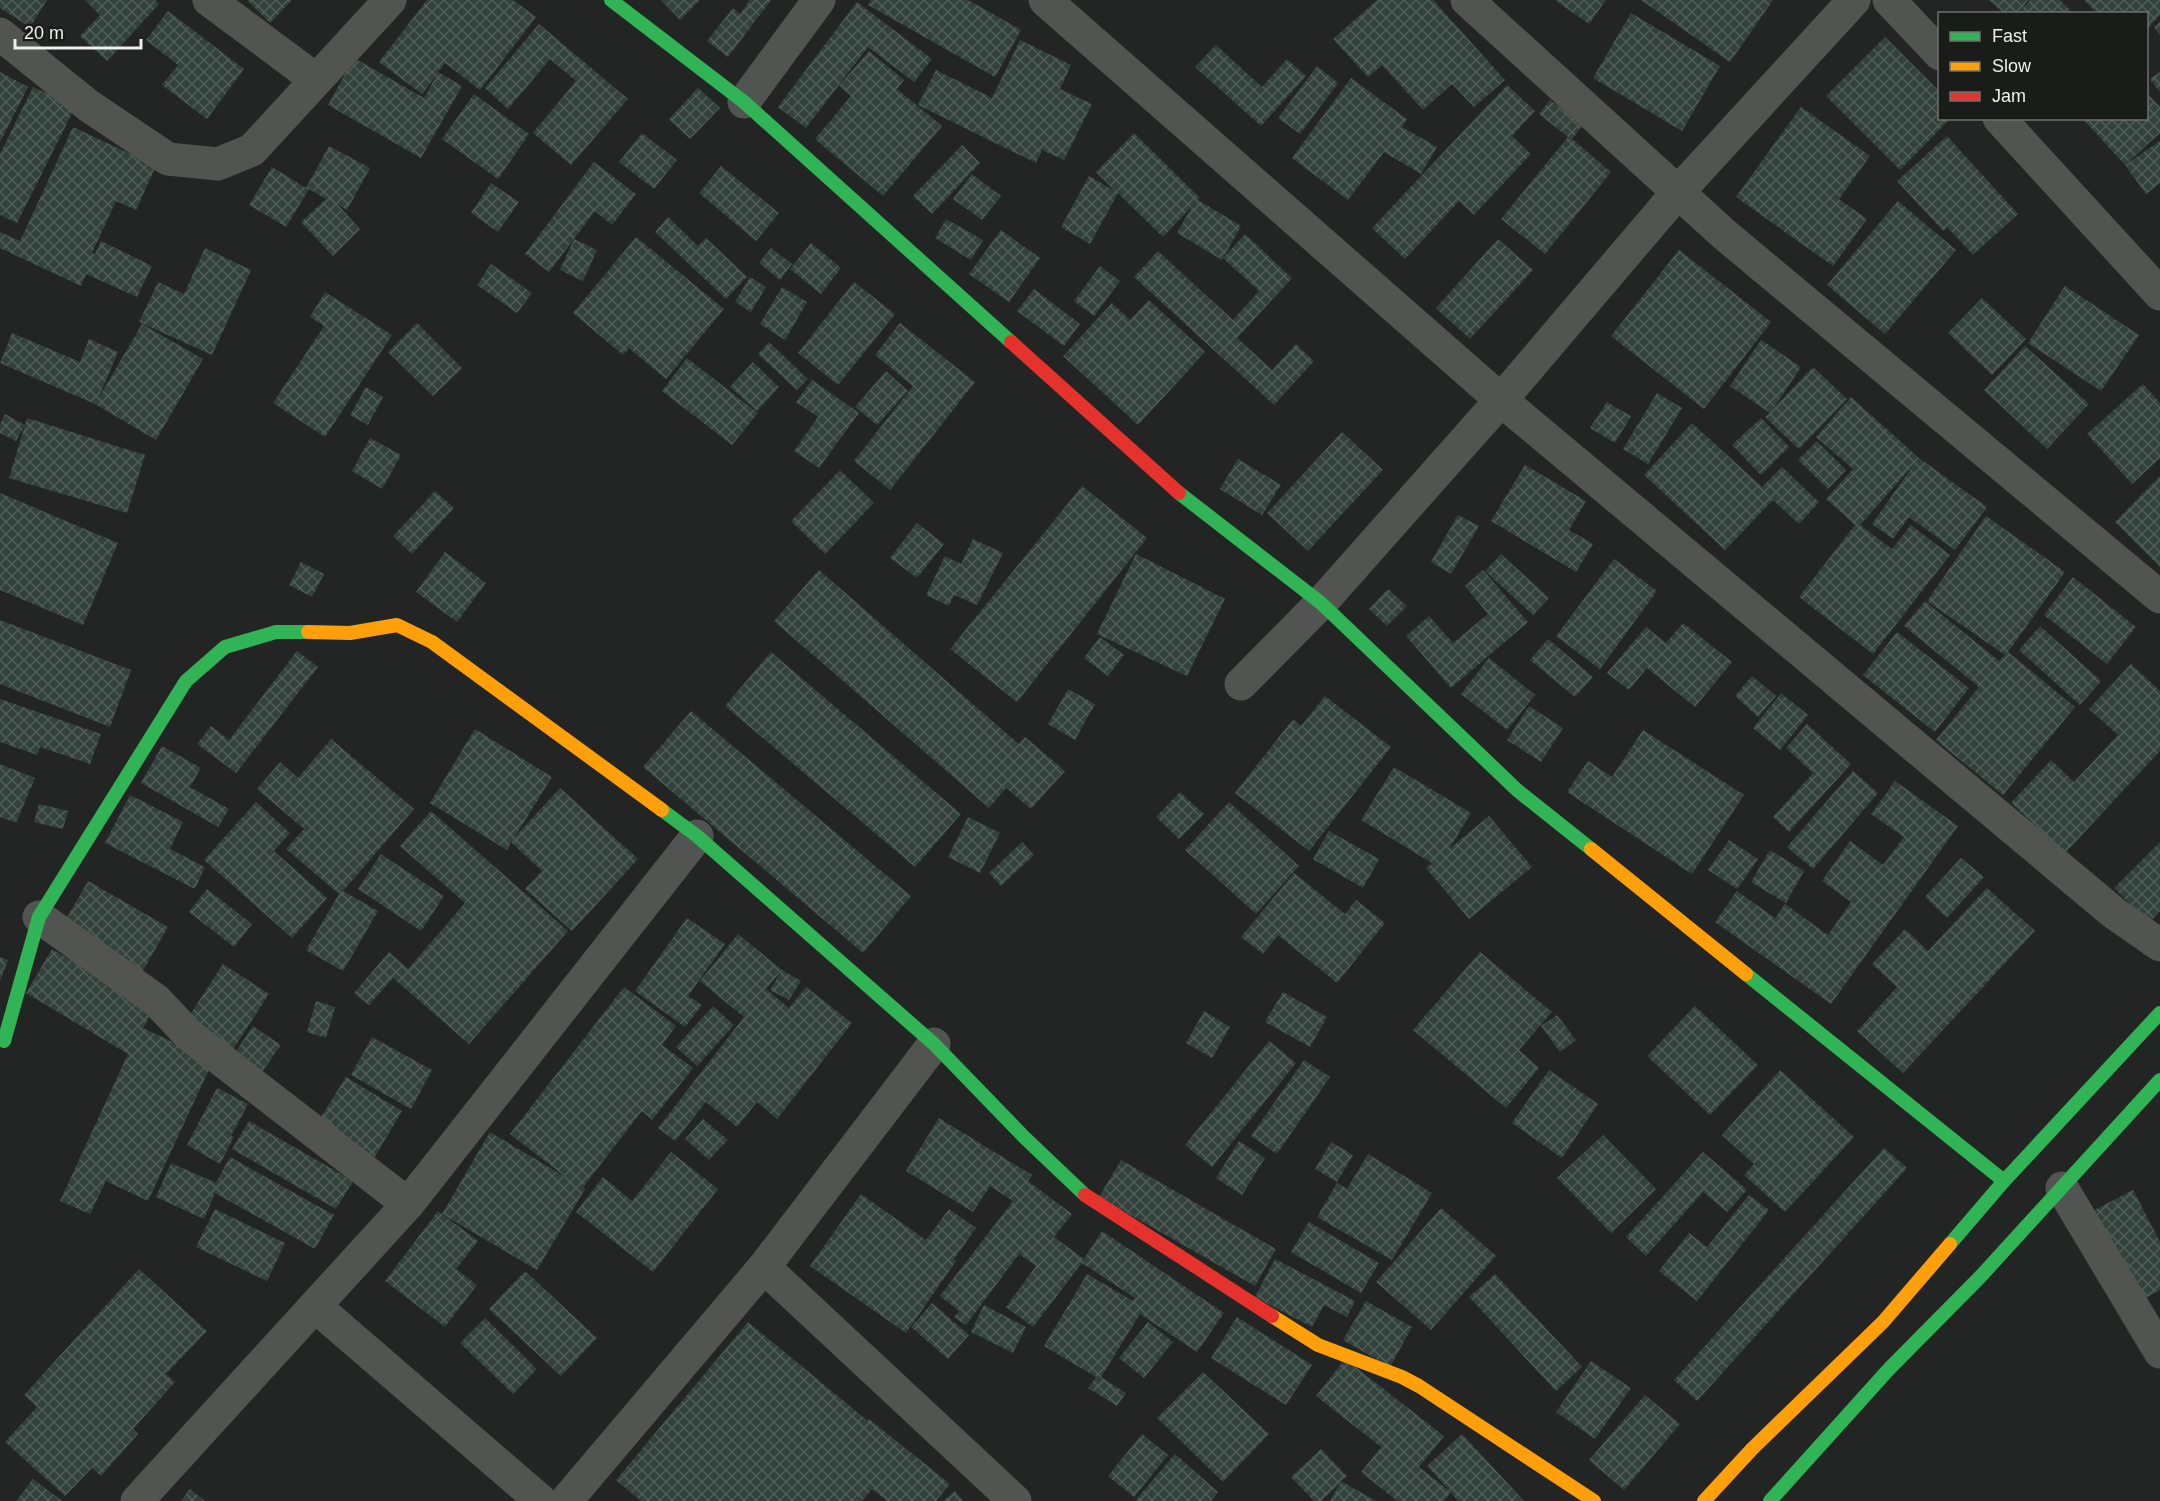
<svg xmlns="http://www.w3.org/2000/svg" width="2160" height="1501" font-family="Arial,sans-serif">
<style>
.building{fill:url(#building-cross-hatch)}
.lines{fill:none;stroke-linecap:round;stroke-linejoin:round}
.street{stroke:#525452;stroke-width:33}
.fast{stroke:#30b455;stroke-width:14}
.slow{stroke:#ff9f0a;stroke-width:14}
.jam{stroke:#e5322d;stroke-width:14}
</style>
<defs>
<pattern id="building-cross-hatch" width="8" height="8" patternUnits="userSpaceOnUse" patternTransform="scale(1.5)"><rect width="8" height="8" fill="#32413c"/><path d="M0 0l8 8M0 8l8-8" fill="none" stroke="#505d58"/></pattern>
</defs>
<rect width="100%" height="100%" fill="#232524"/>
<!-- building -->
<g class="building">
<polygon points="0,0 47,0 30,27 0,8"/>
<polygon points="85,0 155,0 159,4 107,61 80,36 100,15"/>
<polygon points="247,0 292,0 270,23"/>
<polygon points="427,0 513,0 536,17 480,90 445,63 438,72 462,86 421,158 328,105 354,58 424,98 437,75 422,94 379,62"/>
<polygon points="661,0 700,0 680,20"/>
<polygon points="750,0 771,0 728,57 707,41 733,8 740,14"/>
<polygon points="871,0 968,0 1021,30 995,77 868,5"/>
<polygon points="1377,0 1433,0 1505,80 1474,107 1452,84 1423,110 1382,65 1368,77 1333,39"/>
<polygon points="1555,0 1606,0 1589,24"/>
<polygon points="1641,0 1773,0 1730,62"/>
<polygon points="1989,0 2028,0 2020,11 2030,0 2060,0 2074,14 2005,14"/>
<polygon points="2084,0 2160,0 2160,15 2146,30 2146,14 2098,14"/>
<polygon points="857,2 932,59 914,82 868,47 806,128 778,107"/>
<polygon points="168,11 244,69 207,119 162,85 178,65 146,40"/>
<polygon points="1631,13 1720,66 1682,131 1593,78"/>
<polygon points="2160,22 2160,35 2154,27"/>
<polygon points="539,24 628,99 571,165 533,133 576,81 550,59 508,109 485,88"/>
<polygon points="1885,37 1940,92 1940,118 1951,118 1900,170 1826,96"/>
<polygon points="1020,40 1071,65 1060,89 1092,104 1064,160 1042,150 1036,163 918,105 936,70 992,98"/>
<polygon points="1216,45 1262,87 1287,59 1306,76 1261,126 1195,67"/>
<polygon points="869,51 904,80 897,89 942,126 883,196 815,139 851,96 839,86"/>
<polygon points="1317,66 1338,83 1300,134 1278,118"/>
<polygon points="0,72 28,87 0,142"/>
<polygon points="2160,72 2160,92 2150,79"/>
<polygon points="1351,78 1407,119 1402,127 1437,147 1421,174 1384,152 1348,200 1292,158"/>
<polygon points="1507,85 1535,111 1512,136 1531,154 1474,215 1459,201 1405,259 1372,228"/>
<polygon points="33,87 75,107 17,223 0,215 0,154"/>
<polygon points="698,88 720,108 690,139 669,119"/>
<polygon points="2146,92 2160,107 2160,133 2125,165 2082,118 2146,118"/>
<polygon points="474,94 529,134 498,179 442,139"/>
<polygon points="1550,100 1583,125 1572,139 1611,172 1545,254 1501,219 1568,137 1539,114"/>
<polygon points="1801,107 1870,156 1839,199 1867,219 1833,266 1736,197"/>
<polygon points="73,127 156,166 136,210 116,201 92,253 95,254 101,241 152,266 137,297 86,274 81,286 0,248 0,232 20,241"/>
<polygon points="642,133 677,160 654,189 619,162"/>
<polygon points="1134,133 1200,198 1198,200 1241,226 1222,260 1177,233 1193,205 1163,237 1118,193 1090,244 1061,227 1089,176 1116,192 1096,172"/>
<polygon points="1947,136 2018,214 1973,255 1947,227 1943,231 1897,181"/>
<polygon points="2160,141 2160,183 2146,194 2125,165"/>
<polygon points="962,145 980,163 932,214 913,196"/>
<polygon points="329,146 370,168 347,210 337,204 360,229 333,256 301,222 326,199 309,189 286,227 249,205 272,167 306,188"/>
<polygon points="594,162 636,194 612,225 595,211 549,272 525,254"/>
<polygon points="721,166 779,213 756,241 699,193"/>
<polygon points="972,174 1001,196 982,220 953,199"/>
<polygon points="491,183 519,202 498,232 471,213"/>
<polygon points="1898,201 1956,250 1885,334 1827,285"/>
<polygon points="668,217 698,246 706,238 747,277 726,299 655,232"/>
<polygon points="946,219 983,240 971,260 935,238"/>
<polygon points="1001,230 1040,258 1009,302 969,274"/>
<polygon points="1245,234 1292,278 1237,338 1272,370 1296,344 1314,361 1274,405 1134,277 1158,251 1233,320 1259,291 1223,258"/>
<polygon points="636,237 724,309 666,379 629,348 623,355 573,313"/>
<polygon points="574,239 597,250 583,281 560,270"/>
<polygon points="1498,239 1533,270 1470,339 1436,308"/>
<polygon points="811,243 841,268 821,294 790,269"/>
<polygon points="205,248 251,270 212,355 139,322 158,282 184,294"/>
<polygon points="771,248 792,264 780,280 759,263"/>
<polygon points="1679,250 1771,322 1704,409 1611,336"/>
<polygon points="491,264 532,293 517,313 477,285"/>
<polygon points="1100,266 1120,281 1094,316 1074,301"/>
<polygon points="750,277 766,287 751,312 735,302"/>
<polygon points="854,282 895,314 838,385 798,353"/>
<polygon points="2065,286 2139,335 2101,391 2028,343"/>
<polygon points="782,287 807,302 785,340 760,324"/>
<polygon points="1034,289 1080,324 1064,346 1017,311"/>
<polygon points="325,292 392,335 325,437 273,403 324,326 310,317"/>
<polygon points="1982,298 2026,339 1992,375 1948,333"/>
<polygon points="1149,300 1205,352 1138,425 1063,356 1112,303 1130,320"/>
<polygon points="417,323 462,368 433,396 388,352"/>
<polygon points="900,323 975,382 890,490 854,461 913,386 875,355"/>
<polygon points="142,324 203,359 156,440 95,404 0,363 12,333 80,362 89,339 118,352 98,399"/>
<polygon points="1761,340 1801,367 1773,409 1813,367 1847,399 1799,449 1765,417 1770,413 1730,386"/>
<polygon points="769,342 808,379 797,390 758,354"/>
<polygon points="2025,346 2089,404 2047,449 1984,390"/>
<polygon points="687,358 758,413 732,445 662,391"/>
<polygon points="753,362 779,387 757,411 730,387"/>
<polygon points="886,371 908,391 877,425 855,407"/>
<polygon points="812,380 859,413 819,468 794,451 818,417 796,402"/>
<polygon points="2143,384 2160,403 2160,458 2132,484 2087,434"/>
<polygon points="366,387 383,397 368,425 350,415"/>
<polygon points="1657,393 1682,408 1648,464 1623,449"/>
<polygon points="1851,397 1919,458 1987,507 1955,550 1909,517 1893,539 1872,524 1915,463 1860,525 1892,549 1911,525 1950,555 1873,654 1799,597 1855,525 1826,499 1853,469 1816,437"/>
<polygon points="1607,402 1631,416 1615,443 1590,428"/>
<polygon points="5,414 25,425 27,418 145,455 127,513 9,478 25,425 16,441 0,433 0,424"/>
<polygon points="1761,418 1789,447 1761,475 1732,445"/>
<polygon points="1692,423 1762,487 1782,467 1819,502 1799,524 1773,500 1725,550 1644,475"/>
<polygon points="1342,432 1383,470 1308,551 1267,513"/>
<polygon points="370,438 401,455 382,489 352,471"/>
<polygon points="1817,441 1846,470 1828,489 1798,460"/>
<polygon points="1238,459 1281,485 1262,515 1220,489"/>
<polygon points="1525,465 1586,501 1569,530 1593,544 1576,572 1491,521"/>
<polygon points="840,470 874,503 825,554 791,521"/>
<polygon points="2160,476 2160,567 2115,522"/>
<polygon points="1082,486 1147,538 1017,702 950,649"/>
<polygon points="435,491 454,508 412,554 393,536"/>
<polygon points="0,493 118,543 83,625 0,590"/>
<polygon points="1458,515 1479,526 1451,574 1431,562"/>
<polygon points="1986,516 2065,572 2008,652 2075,707 2003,795 1936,740 1979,687 1904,626 1925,601 1999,661 2005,655 1927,601"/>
<polygon points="917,523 944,544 917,578 890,558"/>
<polygon points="973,539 1003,553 977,605 954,595 949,606 926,595 945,556 961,564"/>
<polygon points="445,552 486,583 457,622 416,592"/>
<polygon points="1136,554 1225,599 1187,676 1097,634"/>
<polygon points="1501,554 1549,598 1533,615 1485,571"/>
<polygon points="1614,559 1657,591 1600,669 1556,636"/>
<polygon points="301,562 324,574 312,597 289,585"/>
<polygon points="819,570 1019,744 1025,737 1065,771 1031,809 1006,788 989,808 774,621"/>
<polygon points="1483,570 1528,622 1451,688 1406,636 1429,616 1453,643 1488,614 1465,586"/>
<polygon points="2073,577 2136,627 2107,664 2044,615"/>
<polygon points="1388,589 1407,606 1387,626 1369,609"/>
<polygon points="0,620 131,670 110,727 0,684"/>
<polygon points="1683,623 1732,662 1695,707 1647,668 1629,690 1607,673 1646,627 1666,643"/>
<polygon points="2040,626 2101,681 2080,705 2019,650"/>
<polygon points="1897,632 1969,688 1935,732 1863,675"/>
<polygon points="1100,637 1124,655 1108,676 1084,658"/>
<polygon points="1548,639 1593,677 1575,697 1530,660"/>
<polygon points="297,651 318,667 236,773 197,744 211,726 229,740"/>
<polygon points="771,652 961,814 915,867 725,706"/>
<polygon points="1489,658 1535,695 1507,730 1461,694"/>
<polygon points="2131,664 2160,691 2160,751 2065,853 2011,803 2051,760 2074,782 2118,735 2089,709"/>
<polygon points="1752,676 1776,696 1758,717 1735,696"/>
<polygon points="1068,689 1095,704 1075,740 1048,724"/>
<polygon points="1781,693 1808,715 1780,750 1753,728"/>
<polygon points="1325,696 1391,747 1309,851 1235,793 1293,719 1301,726"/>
<polygon points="0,699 101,734 90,764 40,747 37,755 0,742"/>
<polygon points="1529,706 1563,728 1541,762 1507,740"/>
<polygon points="691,711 911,896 863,953 643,767"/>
<polygon points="1807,724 1851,764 1789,832 1773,817 1813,773 1786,748"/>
<polygon points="475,729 552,777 514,838 560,788 638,859 572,931 525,889 542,871 511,842 507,850 430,803"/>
<polygon points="1643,730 1744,795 1692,874 1567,792 1588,761 1612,777"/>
<polygon points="331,739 414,809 343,891 378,911 343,971 306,950 339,894 286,849 304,829 257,789 280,762 298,778"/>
<polygon points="162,746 201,768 190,787 229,809 218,827 141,783"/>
<polygon points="0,764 35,778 16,823 0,817"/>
<polygon points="1394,767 1471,813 1449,849 1489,816 1532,867 1469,919 1426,868 1432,863 1361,820"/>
<polygon points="1853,771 1878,793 1813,869 1787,847"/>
<polygon points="1895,781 1958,826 1831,1004 1715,922 1737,891 1775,918 1785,904 1828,935 1851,902 1822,881 1850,841 1883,865 1904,837 1871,814"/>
<polygon points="1180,792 1204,814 1179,839 1156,817"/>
<polygon points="130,795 183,822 170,849 205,867 195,889 105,843"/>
<polygon points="256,802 290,833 274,851 327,898 292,938 204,860"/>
<polygon points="1229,802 1299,866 1256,914 1185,850"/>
<polygon points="39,804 68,811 63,829 34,822"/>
<polygon points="431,811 568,931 469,1044 393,978 369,1005 354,993 389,952 408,969 465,903 400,846"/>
<polygon points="968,817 1000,833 980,873 948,857"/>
<polygon points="1329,831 1379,859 1363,888 1313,859"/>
<polygon points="1729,840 1758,859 1737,889 1708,870"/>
<polygon points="1022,842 1034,855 1001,886 989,873"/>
<polygon points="2160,842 2160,911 2149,923 2114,888"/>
<polygon points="1770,850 1804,871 1786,903 1751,882"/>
<polygon points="381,854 444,896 421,931 358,889"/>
<polygon points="1961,858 1984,877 1947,918 1925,897"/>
<polygon points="1294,873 1345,914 1356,900 1385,923 1337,983 1278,935 1263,954 1241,937"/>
<polygon points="88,881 168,927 141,974 61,928"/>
<polygon points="1987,888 2035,931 1903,1073 1857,1031 1897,987 1872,964 1905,929 1928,951"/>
<polygon points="207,889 252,924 234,947 189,912"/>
<polygon points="687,918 725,944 688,996 702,1005 685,1027 635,991"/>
<polygon points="738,934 782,970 766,989 789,1008 806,987 852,1023 777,1119 757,1102 737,1127 706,1102 675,1141 658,1128 744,1017 700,981"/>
<polygon points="52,949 154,1009 143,1028 213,1061 148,1201 106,1181 90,1214 60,1201 128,1054 26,993"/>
<polygon points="1480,952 1552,1012 1519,1050 1539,1068 1506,1108 1413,1030"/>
<polygon points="0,957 8,960 0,981"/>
<polygon points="223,964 269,994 230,1054 184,1024"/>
<polygon points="782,970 801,981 789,1000 770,990"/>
<polygon points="624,987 676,1026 662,1045 693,1068 652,1120 642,1111 583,1187 585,1189 537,1270 442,1214 490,1132 567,1178 510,1134"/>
<polygon points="1283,992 1327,1017 1310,1047 1265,1022"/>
<polygon points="316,1001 335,1007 326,1038 307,1032"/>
<polygon points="713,1006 734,1025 697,1066 676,1047"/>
<polygon points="1695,1006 1758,1065 1710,1115 1647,1056"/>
<polygon points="1204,1011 1230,1027 1212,1058 1186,1043"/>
<polygon points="1557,1015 1576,1040 1560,1052 1541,1026"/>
<polygon points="253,1026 281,1045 257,1079 230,1060"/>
<polygon points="372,1037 432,1070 411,1109 351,1075"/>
<polygon points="1269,1041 1296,1063 1212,1167 1185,1145"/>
<polygon points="1304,1060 1330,1077 1277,1154 1251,1136"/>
<polygon points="1549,1070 1598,1104 1562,1158 1512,1123"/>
<polygon points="1780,1070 1854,1137 1785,1212 1744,1175 1754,1164 1722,1135"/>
<polygon points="346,1077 402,1111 373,1160 316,1125"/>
<polygon points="217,1088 248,1104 231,1136 234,1137 220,1164 187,1145"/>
<polygon points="939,1118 1032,1175 1028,1181 1072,1214 1054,1237 1084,1259 1102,1231 1224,1313 1197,1352 1140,1314 1101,1377 1126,1393 1117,1406 1088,1388 1096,1377 1044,1346 1087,1274 1133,1301 1135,1298 1082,1263 1033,1327 1006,1307 1036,1266 1019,1254 966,1325 954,1317 959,1311 940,1296 1013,1201 990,1186 973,1212 906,1171"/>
<polygon points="703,1119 728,1140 709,1160 685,1139"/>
<polygon points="249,1121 353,1181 336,1209 232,1149"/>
<polygon points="1603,1135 1656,1189 1611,1233 1557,1178"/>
<polygon points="1239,1141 1265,1158 1242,1195 1216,1178"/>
<polygon points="1331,1142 1353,1155 1337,1182 1315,1169"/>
<polygon points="1884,1148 1907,1168 1697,1401 1674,1380"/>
<polygon points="671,1152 718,1189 653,1272 576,1212 603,1177 632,1201"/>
<polygon points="1703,1152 1747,1190 1727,1212 1703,1192 1646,1256 1626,1237"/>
<polygon points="1368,1154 1432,1193 1392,1260 1317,1217 1337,1183 1347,1189"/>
<polygon points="230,1157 334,1215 315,1249 215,1193 204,1219 156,1197 171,1163 216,1183"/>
<polygon points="1121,1160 1276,1249 1255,1286 1099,1197"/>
<polygon points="2133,1190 2160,1242 2160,1290 2138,1302 2091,1212"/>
<polygon points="861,1194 926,1240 949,1209 976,1228 954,1259 956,1261 906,1333 810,1266"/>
<polygon points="1749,1195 1769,1210 1697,1301 1659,1271 1689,1233 1707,1247"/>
<polygon points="1441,1208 1496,1256 1431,1330 1376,1282"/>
<polygon points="215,1209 285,1243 267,1281 196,1247"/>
<polygon points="438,1211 478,1241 456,1269 477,1285 445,1327 385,1281"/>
<polygon points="1309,1222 1379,1263 1361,1293 1291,1252"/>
<polygon points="1275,1259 1355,1301 1347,1317 1324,1305 1312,1327 1255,1297"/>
<polygon points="139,1269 207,1331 166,1374 175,1382 133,1429 138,1434 101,1476 92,1468 65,1496 5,1442 37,1407 24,1395"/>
<polygon points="525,1271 597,1338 561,1376 489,1309"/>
<polygon points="1495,1274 1582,1367 1556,1391 1469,1297"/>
<polygon points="1366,1301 1412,1327 1390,1367 1343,1340"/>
<polygon points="932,1303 969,1335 948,1359 911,1327"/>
<polygon points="984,1305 1026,1327 1013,1353 971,1332"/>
<polygon points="1237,1317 1312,1365 1286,1405 1211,1358"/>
<polygon points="485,1318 537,1369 513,1394 460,1343"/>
<polygon points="748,1322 868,1421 869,1419 950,1484 936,1501 887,1501 872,1489 862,1501 641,1501 616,1480"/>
<polygon points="1148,1322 1173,1342 1144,1378 1119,1358"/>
<polygon points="1345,1359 1444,1436 1419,1467 1451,1492 1427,1466 1462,1434 1524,1501 1458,1501 1451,1492 1444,1501 1397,1501 1361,1472 1381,1447 1316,1396"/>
<polygon points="1591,1361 1631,1388 1595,1439 1556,1412"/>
<polygon points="1203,1372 1269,1434 1223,1482 1157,1418"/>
<polygon points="1645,1395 1680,1424 1624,1490 1589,1460"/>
<polygon points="1142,1434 1168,1455 1134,1497 1108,1476"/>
<polygon points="1321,1449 1347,1476 1341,1481 1376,1501 1330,1501 1341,1482 1321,1501 1314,1501 1291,1477"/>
<polygon points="1175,1454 1218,1492 1211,1501 1135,1501"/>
<polygon points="33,1479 62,1501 16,1501"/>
<polygon points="190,1489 205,1501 181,1501"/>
<polygon points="955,1491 963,1501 943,1501"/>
</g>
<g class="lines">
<!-- street -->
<g class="street">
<polyline points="209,0 315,79"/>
<polyline points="1045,0 1501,400 2114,913 2160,945"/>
<polyline points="1467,0 1725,235 2160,597"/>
<polyline points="1889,0 1940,54"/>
<polyline points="0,34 89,106 168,159 218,164 252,150 390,0"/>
<polyline points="744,102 819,0"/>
<polyline points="1999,118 2160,294"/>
<polyline points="1241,684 1321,603 1501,400 1678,192 1854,0"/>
<polyline points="39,917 156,1000 189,1035 408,1204"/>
<polyline points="2062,1188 2160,1352"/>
<polyline points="764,1267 1015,1501"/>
<polyline points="316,1307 541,1501"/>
<polyline points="137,1501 408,1204 697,836"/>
<polyline points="566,1501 764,1267 934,1044"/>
</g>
<!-- fast -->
<g class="fast">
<polyline points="611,0 744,102 1011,342"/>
<polyline points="1179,493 1321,603 1517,790 1591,849"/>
<polyline points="662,810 697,836 934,1044 1025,1138 1085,1195"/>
<polyline points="1746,974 2004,1181"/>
<polyline points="4,1041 39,917 186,681 225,647 276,632 308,632"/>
<polyline points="1950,1244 2004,1181 2160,1013"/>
<polyline points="1770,1501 1889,1369 1981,1276 2160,1080"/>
</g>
<!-- slow -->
<g class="slow">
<polyline points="308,632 350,633 397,625 432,642 662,810"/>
<polyline points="1591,849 1746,974"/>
<polyline points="1272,1316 1318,1345 1402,1377 1419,1386 1594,1501"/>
<polyline points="1704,1501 1752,1449 1883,1322 1950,1244"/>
</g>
<!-- jam -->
<g class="jam">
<polyline points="1011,342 1179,493"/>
<polyline points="1085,1195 1272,1316"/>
</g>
</g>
<!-- legend -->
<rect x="1938" y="12" width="210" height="108" fill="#191c19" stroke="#6e716e" stroke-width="1.5"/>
<rect x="1950" y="32" width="30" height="9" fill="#30b455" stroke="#6e716e" stroke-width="1.5"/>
<text x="1992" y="42" font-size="18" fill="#edf0ee">Fast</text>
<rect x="1950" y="62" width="30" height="9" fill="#ff9f0a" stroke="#6e716e" stroke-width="1.5"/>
<text x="1992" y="72" font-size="18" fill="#edf0ee">Slow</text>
<rect x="1950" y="92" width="30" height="9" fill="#e5322d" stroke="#6e716e" stroke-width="1.5"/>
<text x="1992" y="102" font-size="18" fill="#edf0ee">Jam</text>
<!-- scale -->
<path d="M15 39v9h126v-9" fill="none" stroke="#edf0ee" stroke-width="3"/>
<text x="24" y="39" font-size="18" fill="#edf0ee" stroke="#191c19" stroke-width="4.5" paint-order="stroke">20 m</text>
</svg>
